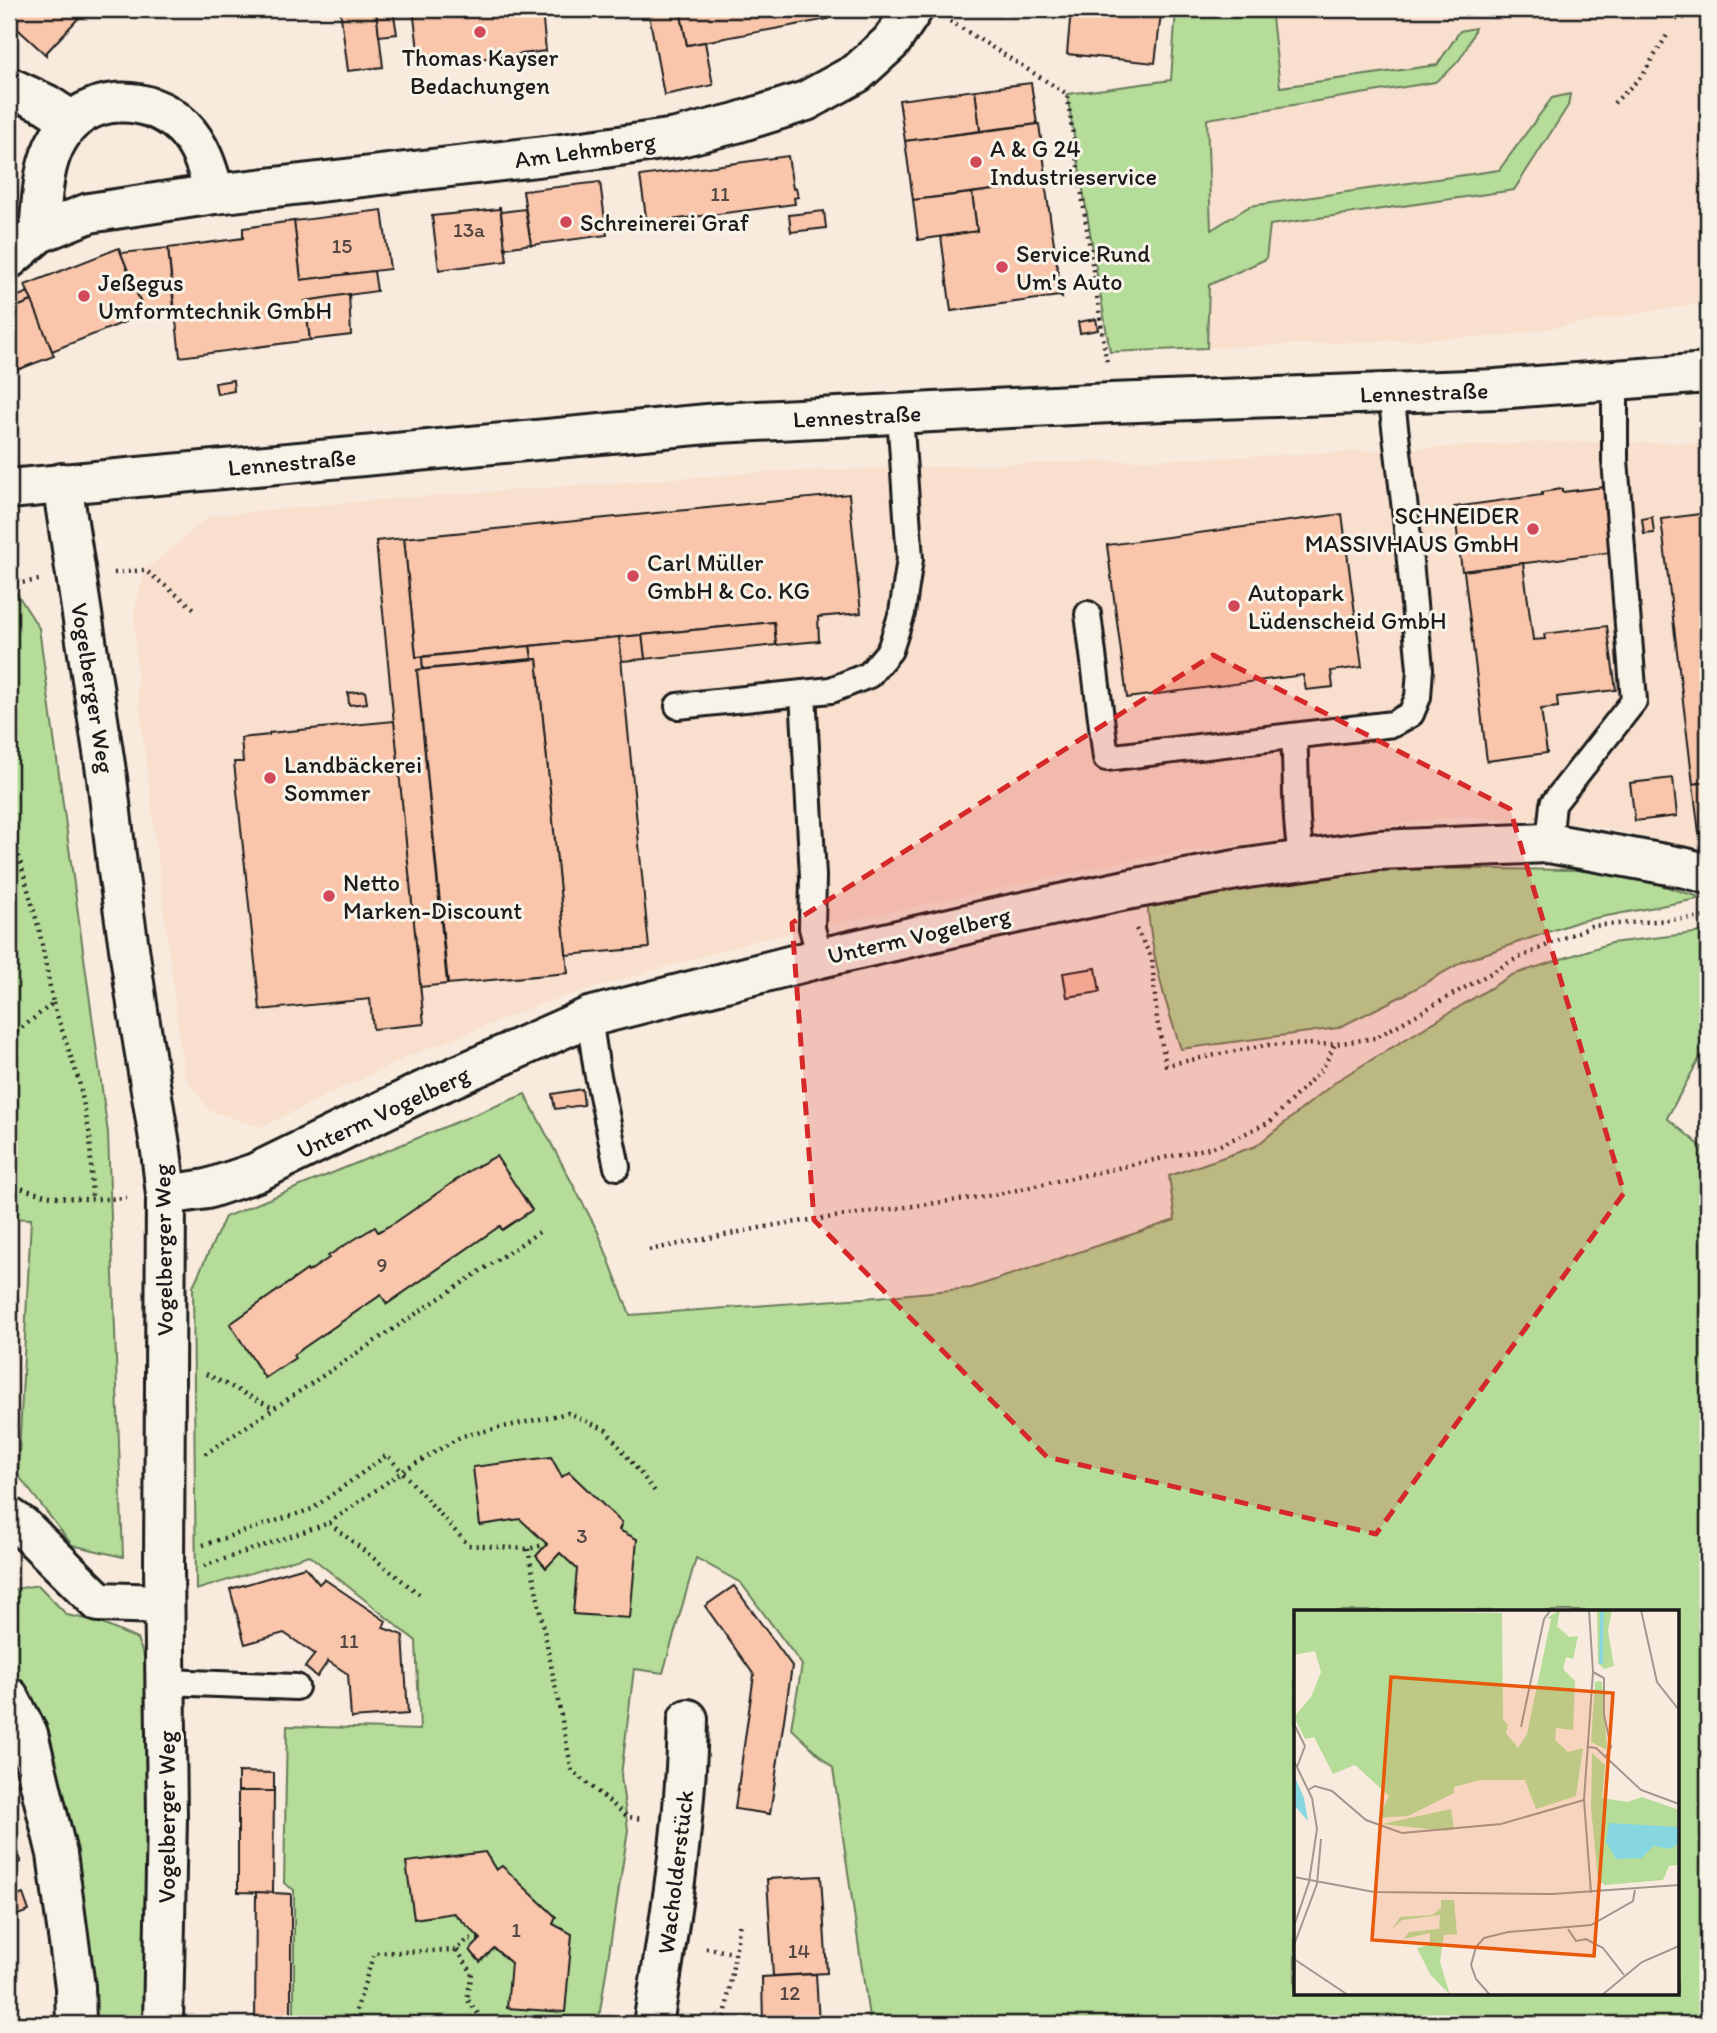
<svg xmlns="http://www.w3.org/2000/svg" width="1717" height="2033" font-family="Itim,sans-serif">
<style>
.built{fill:#f9dfcd}
.green{fill:#b5dd99;stroke:#687c5a;stroke-width:2;fill-rule:evenodd}
.building{fill:#fac6ab;stroke:#1c1c1c;stroke-width:2}
.lines{fill:none;stroke-linecap:round;stroke-linejoin:round}
.lane-casing{stroke:#1c1c1c;stroke-width:30}
.street-casing{stroke:#1c1c1c;stroke-width:44}
.secondary-casing{stroke:#1c1c1c;stroke-width:44}
.path{stroke:#1c1c1c;stroke-width:4.5;stroke-dasharray:2 5;stroke-linecap:butt}
.lane{stroke:#f7f3e8;stroke-width:24}
.street{stroke:#f7f3e8;stroke-width:38}
.secondary{stroke:#f7f3e8;stroke-width:38}
.marked{fill:#d62828;fill-opacity:0.2;stroke:#d62828;stroke-width:5;stroke-dasharray:14 9;stroke-linejoin:round}
.poi-dot{fill:#d1495b;stroke:#f7f3e8;stroke-width:2.5}
.labels{text-anchor:middle;dominant-baseline:central;stroke-width:6;stroke-linejoin:round;paint-order:stroke}
.number-label{font-size:21px;fill:#544640}
.poi-label{font-size:24px;fill:#1c1c1c;stroke:#f7f3e8;text-anchor:start}
.street-label{font-size:24px;fill:#1c1c1c;stroke:#f7f3e8}
.inset-river{fill:none;stroke:#86d7df;stroke-width:3.5}
.inset-road{fill:none;stroke:#a0988f;stroke-width:2}
.view{fill:#e8590c;fill-opacity:0.15;stroke:#e8590c;stroke-width:3.5}
.inset-edge{fill:none;stroke:#1c1c1c;stroke-width:3.5}
</style>
<rect width="100%" height="100%" fill="#f8eadc"/>
<filter id="ink" filterUnits="userSpaceOnUse"><feTurbulence type="fractalNoise" baseFrequency=".0143" numOctaves="2"/><feDisplacementMap in="SourceGraphic" scale="14" xChannelSelector="R" yChannelSelector="G"/><feConvolveMatrix kernelMatrix="1 2 1 2 8 2 1 2 1" color-interpolation-filters="sRGB"/></filter>
<g filter="url(#ink)">
<!-- built -->
<g class="built">
<polygon points="1271,9 1708,9 1708,302 1503,336 1207,348 1209,285 1266,259 1270,225 1514,190 1568,106 1570,95 1552,98 1499,170 1250,206 1211,230 1206,119 1435,82 1460,31 1438,65 1279,87"/>
<polygon points="1549,442 1708,443 1708,850 1590,825 1462,816 1146,857 754,941 543,1003 404,1058 261,1127 210,1111 184,1075 138,695 134,613 145,570 210,516 377,500 770,472 1239,457"/>
</g>
<!-- green -->
<g class="green">
<path d="M 1176,9 L 1271,9 L 1280,87 L 1437,65 L 1460,31 L 1475,28 C 1466,54 1457,66 1435,82 L 1207,119 L 1211,230 L 1250,206 L 1499,170 L 1552,98 L 1570,94 L 1568,106 L 1514,190 L 1270,225 L 1266,259 L 1209,285 L 1207,348 L 1110,352 L 1067,94 L 1171,80 Z"/>
<polygon points="9,581 39,628 108,1133 123,1557 72,1545 18,1475 31,1219 9,1218"/>
<path d="M 1385,868 L 1577,870 L 1647,881 L 1703,898 L 1580,921 L 1464,961 L 1402,996 L 1338,1028 L 1181,1049 C 1164,1000 1151,953 1147,900 L 1209,882 Z"/>
<path d="M 1703,932 L 1708,934 L 1708,1043 L 1667,1118 L 1708,1152 L 1708,2024 L 870,2024 L 833,1768 L 791,1728 L 802,1665 L 741,1583 L 696,1558 L 663,1673 L 634,1669 L 621,1776 L 628,1830 L 598,2024 L 294,2024 L 294,1890 L 284,1883 L 287,1726 L 420,1730 L 416,1641 L 309,1555 L 196,1590 L 193,1286 L 225,1217 L 525,1094 L 598,1232 L 630,1315 L 878,1297 L 971,1288 L 1175,1220 L 1169,1176 L 1256,1146 L 1338,1080 L 1512,975 L 1611,943 ZM 1295,1611 L 1677,1611 L 1677,1993 L 1295,1993 Z"/>
<polygon points="38,1585 67,1615 96,1621 137,1639 156,1684 149,2024 87,2024 68,1825 53,1748 9,1659 9,1590"/>
</g>
<!-- building -->
<g class="building">
<polygon points="9,9 87,9 46,53 46,55 9,21"/>
<polygon points="340,9 376,9 383,67 348,71"/>
<polygon points="376,9 393,9 397,34 379,36"/>
<polygon points="413,9 517,9 518,13 542,11 546,51 420,66"/>
<polygon points="648,9 680,9 687,45 705,42 713,85 664,95"/>
<polygon points="680,9 826,9 828,19 687,45"/>
<polygon points="1071,9 1124,15 1125,10 1161,14 1155,63 1067,54"/>
<polygon points="1031,83 1037,124 980,131 975,90"/>
<polygon points="975,90 980,131 905,141 899,100"/>
<polygon points="1039,124 1047,183 913,200 905,141"/>
<polygon points="788,156 793,189 796,188 798,197 794,198 795,204 647,223 640,176"/>
<polygon points="600,182 607,235 531,245 523,191"/>
<polygon points="1045,183 1062,298 1059,296 951,311 941,236 977,231 972,193"/>
<polygon points="972,193 977,231 918,240 913,200"/>
<polygon points="499,207 500,207 507,261 439,270 432,216 499,209"/>
<polygon points="525,209 531,244 505,248 501,212"/>
<polygon points="382,210 390,269 301,280 294,221"/>
<polygon points="824,211 826,228 791,232 789,215"/>
<polygon points="294,221 301,280 374,271 377,291 305,301 310,340 180,357 168,248 243,238 243,228"/>
<polygon points="119,248 145,314 52,351 25,285"/>
<polygon points="168,248 174,309 145,313 121,253"/>
<polygon points="28,292 32,301 9,310 9,300"/>
<polygon points="349,294 351,335 310,340 305,301"/>
<polygon points="32,301 54,356 9,373 9,310"/>
<polygon points="1096,319 1098,330 1080,333 1078,322"/>
<polygon points="233,380 234,391 217,394 215,383"/>
<polygon points="1604,487 1613,552 1462,571 1454,507 1542,495 1542,492 1562,489 1562,492"/>
<polygon points="849,494 861,613 818,617 819,641 776,645 774,622 416,657 404,538"/>
<polygon points="1708,513 1708,782 1693,784 1661,519"/>
<polygon points="1342,514 1362,667 1331,671 1333,687 1306,690 1303,675 1127,698 1107,545"/>
<polygon points="1652,517 1654,533 1644,534 1642,519"/>
<polygon points="404,538 416,657 422,657 423,669 417,670 447,984 420,987 376,541"/>
<polygon points="1523,563 1533,640 1545,639 1544,634 1607,626 1616,690 1557,697 1558,707 1541,709 1547,753 1487,761 1464,571"/>
<polygon points="774,622 776,645 645,659 642,635"/>
<polygon points="642,635 645,659 622,661 619,637"/>
<polygon points="619,637 649,948 566,955 537,659 532,659 530,646"/>
<polygon points="530,646 532,659 423,669 422,657"/>
<polygon points="537,659 568,973 448,984 417,670"/>
<polygon points="365,691 367,703 349,705 348,693"/>
<polygon points="394,721 424,1024 373,1029 370,999 260,1010 234,762 243,762 241,738 269,735 269,733"/>
<polygon points="1673,778 1677,816 1635,821 1630,783"/>
<polygon points="1708,782 1708,831 1699,833 1693,784"/>
<polygon points="1096,968 1100,992 1067,997 1063,973"/>
<polygon points="582,1089 584,1105 555,1109 552,1094"/>
<polygon points="496,1156 532,1210 502,1230 500,1226 387,1304 381,1295 293,1355 295,1358 265,1378 230,1324 307,1270 308,1272 329,1258 328,1256 345,1245 375,1227 378,1232 396,1222 472,1169"/>
<polygon points="9,1412 13,1413 9,1436"/>
<polygon points="551,1457 562,1477 569,1472 622,1523 619,1530 637,1539 630,1618 573,1614 577,1569 560,1553 546,1568 536,1556 547,1544 520,1519 480,1525 473,1467"/>
<polygon points="305,1567 319,1584 324,1579 386,1621 383,1628 403,1635 408,1714 351,1718 348,1674 328,1661 317,1677 305,1667 315,1654 284,1633 245,1644 230,1589"/>
<polygon points="734,1586 792,1666 770,1814 735,1809 754,1675 705,1606"/>
<polygon points="238,1772 274,1773 274,1791 238,1791"/>
<polygon points="238,1791 274,1791 273,1893 238,1892"/>
<polygon points="15,1846 21,1862 9,1866 9,1848"/>
<polygon points="485,1852 496,1870 502,1866 556,1917 553,1924 572,1934 565,2012 507,2008 511,1963 494,1948 480,1962 470,1950 481,1939 454,1913 414,1919 406,1862"/>
<polygon points="821,1876 827,1973 773,1976 767,1879"/>
<polygon points="256,1892 291,1894 291,2024 255,2024"/>
<polygon points="23,1894 29,1911 9,1918 9,1899"/>
<polygon points="816,1974 819,2024 763,2024 762,1977"/>
<polygon points="10,2000 16,2016 9,2019 9,2001"/>
</g>
<g class="lines">
<!-- lane casing -->
<g class="lane-casing">
<g id="lane">
<polyline points="1088,614 1106,758 1393,724 1411,714 1418,697 1420,669 1406,518 1391,394"/>
<polyline points="803,693 813,876 812,928 820,958"/>
<polyline points="678,706 831,690 869,675 890,650 902,613 910,559 900,414"/>
<path d="M 1294,736 C 1297,778 1294,820 1302,860"/>
<polyline points="1549,843 1553,804 1634,701 1615,460 1615,380"/>
<polyline points="589,1017 597,1071 617,1167"/>
<polyline points="165,1682 296,1687"/>
</g>
</g>
<!-- street casing -->
<g class="street-casing">
<g id="street">
<polyline points="9,87 46,104 72,121"/>
<path d="M 39,233 C 42,202 42,165 58,139 C 85,93 147,92 183,127 C 201,145 208,170 215,194"/>
<polyline points="9,259 39,233 89,213 215,194 554,155 676,138 736,123 806,101 857,73 891,42 913,9"/>
<polyline points="62,483 107,778 117,864 138,1011 161,1151 166,1195 164,1567 167,1817 163,2024"/>
<polyline points="166,1195 207,1189 255,1173 423,1091 589,1017 820,958 985,920 1126,890 1247,868 1378,850 1549,843 1686,868 1708,874"/>
<polyline points="9,1517 22,1526 99,1602 164,1604"/>
<polyline points="9,1697 28,1734 57,1854 75,1987 76,2024"/>
<path d="M 653,2024 C 670,1923 686,1822 688,1719"/>
</g>
</g>
<!-- secondary casing -->
<g class="secondary-casing">
<polyline id="secondary" points="9,489 718,423 1111,403 1496,389 1708,373"/>
</g>
<!-- path -->
<g class="path">
<polyline points="1676,19 1708,14"/>
<polyline points="950,21 1067,94 1107,364"/>
<polyline points="1614,103 1642,76 1669,32"/>
<polyline points="114,573 145,570 196,610"/>
<polyline points="9,585 39,580"/>
<polyline points="9,822 39,929 53,1003 9,1038"/>
<polyline points="1136,929 1152,958 1157,1020 1166,1065 1265,1045 1335,1044 1375,1038 1514,960 1591,926 1708,917"/>
<polyline points="53,1003 79,1081 90,1136 92,1200"/>
<path d="M 9,1183 C 47,1201 86,1200 127,1198"/>
<polyline points="649,1250 775,1225 994,1195 1218,1146 1270,1122 1323,1068 1335,1044"/>
<polyline points="206,1374 273,1408"/>
<polyline points="205,1454 539,1232"/>
<polyline points="329,1523 403,1471 462,1436 568,1413 606,1430 657,1494"/>
<polyline points="203,1545 312,1509 387,1455 468,1545 528,1549 547,1544"/>
<polyline points="528,1549 572,1771 628,1817 643,1819"/>
<polyline points="204,1566 329,1523 419,1594"/>
<polyline points="706,1948 734,1953"/>
<polyline points="457,1950 472,1973 467,1999 486,2024"/>
<polyline points="725,2022 763,2024"/>
<polyline points="352,2024 374,1953 457,1950 468,1939 481,1939"/>
<polyline points="724,2024 740,1922"/>
</g>
<!-- lane -->
<use href="#lane" class="lane"/>
<!-- street -->
<use href="#street" class="street"/>
<!-- secondary -->
<use href="#secondary" class="secondary"/>
</g>
</g>
<!-- marked area -->
<path class="marked" d="M 1213,655 L 1510,809 L 1624,1193 L 1376,1534 L 1047,1457 L 814,1220 L 792,923 Z"/>
<!-- markers -->
<g class="poi-dot">
<circle cx="480" cy="32" r="7"/>
<circle cx="976" cy="162" r="7"/>
<circle cx="566" cy="222" r="7"/>
<circle cx="1002" cy="267" r="7"/>
<circle cx="84" cy="296" r="7"/>
<circle cx="1533" cy="529" r="7"/>
<circle cx="633" cy="576" r="7"/>
<circle cx="1234" cy="606" r="7"/>
<circle cx="270" cy="778" r="7"/>
<circle cx="329" cy="896" r="7"/>
</g>
<g class="labels">
<!-- number labels -->
<g class="number-label">
<text x="720" y="193">11</text>
<text x="469" y="229">13a</text>
<text x="342" y="245">15</text>
<text x="382" y="1264">9</text>
<text x="582" y="1535">3</text>
<text x="349" y="1640">11</text>
<text x="516" y="1929">1</text>
<text x="799" y="1950">14</text>
<text x="790" y="1992">12</text>
</g>
<!-- poi labels -->
<g class="poi-label">
<text x="480" y="57" text-anchor="middle">Thomas Kayser<tspan x="480" dy="28">Bedachungen</tspan></text>
<text x="990" y="148">A &amp; G 24<tspan x="990" dy="28">Industrieservice</tspan></text>
<text x="580" y="222">Schreinerei Graf</text>
<text x="1016" y="253">Service Rund<tspan x="1016" dy="28">Um's Auto</tspan></text>
<text x="98" y="282">Jeßegus<tspan x="98" dy="28">Umformtechnik GmbH</tspan></text>
<text x="1519" y="515" text-anchor="end">SCHNEIDER<tspan x="1519" dy="28">MASSIVHAUS GmbH</tspan></text>
<text x="647" y="562">Carl Müller<tspan x="647" dy="28">GmbH &amp; Co. KG</tspan></text>
<text x="1248" y="592">Autopark<tspan x="1248" dy="28">Lüdenscheid GmbH</tspan></text>
<text x="284" y="764">Landbäckerei<tspan x="284" dy="28">Sommer</tspan></text>
<text x="343" y="882">Netto<tspan x="343" dy="28">Marken-Discount</tspan></text>
</g>
<!-- street labels -->
<g class="street-label">
<text transform="translate(585 150) rotate(-8)">Am Lehmberg</text>
<text transform="translate(1424 392) rotate(-2)">Lennestraße</text>
<text transform="translate(857 416) rotate(-3)">Lennestraße</text>
<text transform="translate(292 462) rotate(-5)">Lennestraße</text>
<text transform="translate(93 688) rotate(81)">Vogelberger Weg</text>
<text transform="translate(919 935) rotate(-13)">Unterm Vogelberg</text>
<text transform="translate(383 1112) rotate(-25)">Unterm Vogelberg</text>
<text transform="translate(163 1250) rotate(-91)">Vogelberger Weg</text>
<text transform="translate(166 1817) rotate(-90)">Vogelberger Weg</text>
<text transform="translate(675 1872) rotate(-83)">Wacholderstück</text>
</g>
</g>
<!-- overview -->
<g transform="translate(1294 1610)">
<rect width="385" height="385" fill="#f8eadc"/>
<path d="M 0,0 L 208,3 L 209,109 L 214,115 L 212,123 L 224,138 L 233,124 L 257,9 L 253,8 L 266,0 L 263,16 L 275,27 L 284,26 L 279,49 L 272,47 L 269,59 L 281,71 L 279,120 L 262,118 L 261,130 L 274,142 L 289,138 L 282,186 L 242,199 L 231,170 L 186,170 L 160,177 L 160,183 L 114,206 L 84,208 L 95,186 L 61,155 L 39,164 L 20,127 L 11,129 L 0,107 L 17,87 L 27,62 L 21,41 L 0,45 ZM 303,0 L 318,0 L 314,21 L 320,56 L 310,59 L 304,53 ZM 305,71 L 308,72 L 313,140 L 297,132 L 301,72 ZM 298,143 L 311,155 L 308,188 L 333,192 L 348,187 L 385,200 L 385,255 L 375,256 L 369,270 L 311,275 L 304,270 L 297,198 ZM 157,199 L 160,219 L 152,221 L 88,214 ZM 147,290 L 160,290 L 163,324 L 150,325 L 146,352 L 156,385 L 136,364 L 123,338 L 136,335 L 136,323 L 110,329 L 115,322 L 145,319 L 146,305 L 108,310 L 98,319 L 106,307 L 138,305 L 147,298 Z" fill="#b5dd99"/>
<path d="M 0,165 L 10,188 L 14,211 L 0,195 ZM 315,213 L 384,217 L 385,234 L 376,239 L 359,236 L 348,248 L 322,249 L 312,232 Z" fill="#86d7df"/>
<path class="inset-river" d="M 307,54 L 308,0"/>
<path class="inset-road" d="M 295,0 L 299,62 L 290,190 L 297,283M 347,0 L 363,72 L 385,100M 299,62 L 310,68 L 310,105 L 317,137 L 311,148M 0,114 L 11,136 L 3,157M 227,117 L 250,9 L 257,0M 294,137 L 302,138 L 347,180 L 385,194M 0,151 L 18,188 L 23,219 L 15,272 L 0,316M 14,180 L 21,176 L 38,181 L 72,210 L 108,223 L 207,214 L 290,190M 0,267 L 80,282 L 259,284 L 385,275M 274,319 L 282,331 L 292,329 L 309,338 L 330,365M 0,335 L 23,274 L 27,229M 0,349 L 54,385M 196,385 L 182,369 L 177,355 L 182,337 L 190,328 L 214,322 L 297,315 L 339,291 L 341,280M 308,385 L 348,352 L 385,336"/>
<path class="view" d="M 97,67 L 319,83 L 300,346 L 78,330 Z"/>
<rect width="385" height="385" class="inset-edge"/>
</g>
<!-- margin -->
<rect width="1717" height="2033" fill="none" stroke="#f7f3e8" stroke-width="35"/>
<rect x="18" y="18" width="1682" height="1998" fill="none" stroke="#1c1c1c" stroke-width="2.5" filter="url(#ink)"/>
</svg>
